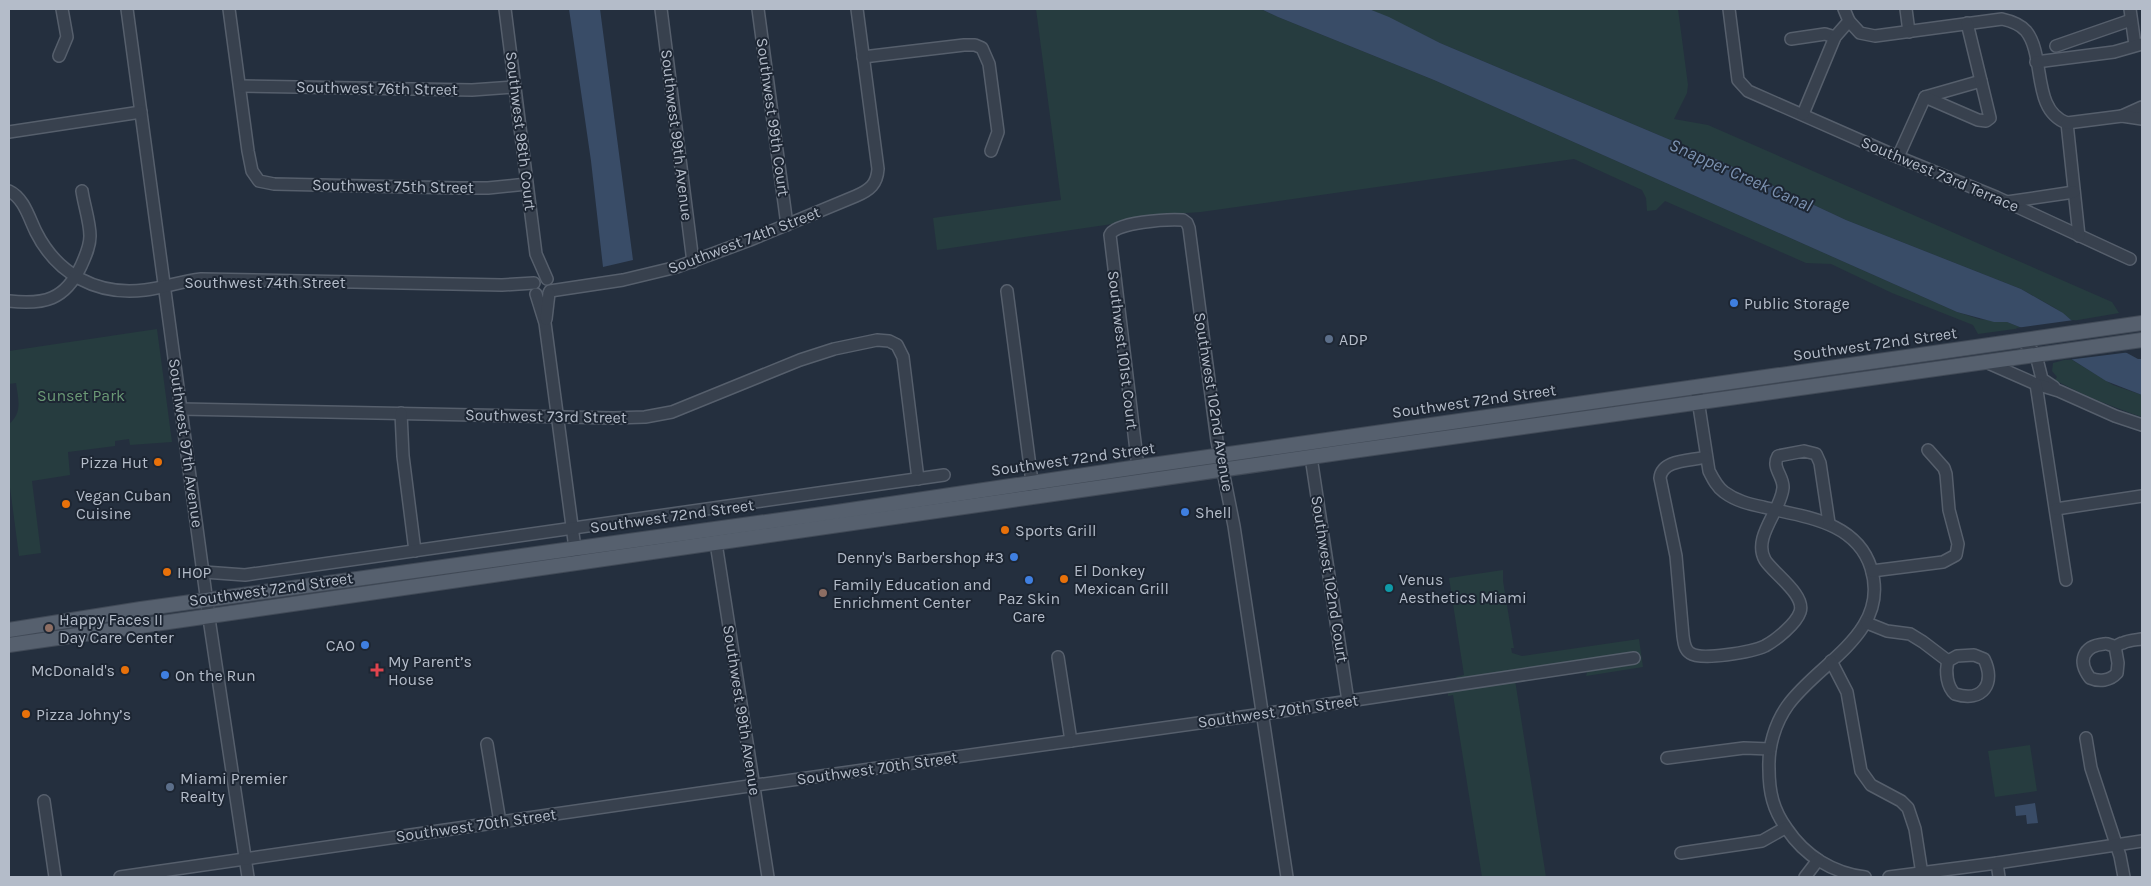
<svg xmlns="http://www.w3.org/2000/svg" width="2151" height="886" font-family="Karla,sans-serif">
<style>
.green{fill:#263c3f}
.water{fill:#394c67}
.pier{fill:#242f3e}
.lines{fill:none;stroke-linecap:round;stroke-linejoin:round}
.minor-casing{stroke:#565f6c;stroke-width:14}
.major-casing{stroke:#414a57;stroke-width:16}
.minor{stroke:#38414e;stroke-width:11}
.major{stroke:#56606e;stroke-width:14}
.shop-dot{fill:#3f7fe0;stroke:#1d2633;stroke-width:2}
.service-dot{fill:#5c6f8a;stroke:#1d2633;stroke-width:2}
.food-dot{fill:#e8710a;stroke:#1d2633;stroke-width:2}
.culture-dot{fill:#0f9aa8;stroke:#1d2633;stroke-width:2}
.education-dot{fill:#8d6e63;stroke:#1d2633;stroke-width:2}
.health-dot{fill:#e0444e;stroke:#1d2633;stroke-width:2}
.labels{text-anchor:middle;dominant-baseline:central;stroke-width:4;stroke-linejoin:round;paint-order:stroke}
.street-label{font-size:16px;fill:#b4bcc9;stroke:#1d2633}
.poi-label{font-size:16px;fill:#b4bcc9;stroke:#1d2633;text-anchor:start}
.park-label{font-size:16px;fill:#6b9a76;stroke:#1d2633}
.water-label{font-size:18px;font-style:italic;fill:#7c92b1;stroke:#1d2633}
</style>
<rect width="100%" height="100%" fill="#242f3e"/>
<!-- green -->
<g class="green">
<polygon points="1036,9 1261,9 1278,17 1434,80 1957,312 1979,319 2007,322 2022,328 1978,334 1973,325 1892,293 1831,264 1806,263 1665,201 1656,210 1647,211 1646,198 1642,190 1574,159 1201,212 1186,213 937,250 933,218 1061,200"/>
<polygon points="1369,9 1678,9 1688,85 1687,93 1674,119 1708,125 2112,302 2119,313 2072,321 2055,308 2021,289 1846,220 1718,160 1440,43"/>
<path d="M 157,329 L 172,442 L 130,445 L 129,439 L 115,441 L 115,446 L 68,452 L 70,475 L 32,481 L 41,553 L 19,556 L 9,480 L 9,424 C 23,412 18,399 16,383 L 9,384 L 9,351 Z"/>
<path d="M 2142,346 L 2069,358 L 2113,385 L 2142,395 L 2142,417 C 2112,407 2083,395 2055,380 L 2057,377 L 2052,371 L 2053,363 L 2068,359 L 2051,360 L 2052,358 Z"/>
<polygon points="1503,570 1503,581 1514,648 1511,648 1512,653 1522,656 1639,639 1643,667 1586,676 1588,669 1458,681 1456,677 1464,675 1449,578"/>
<polygon points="1515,680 1546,877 1482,877 1453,695 1448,696 1448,690"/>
<polygon points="2030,745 2037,791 1995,797 1988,751"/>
</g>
<!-- water -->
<g class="water">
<polygon points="569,9 600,9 633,260 603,267 591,161"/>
<polygon points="1261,9 1369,9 1389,17 1440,43 1718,160 1846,220 2021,289 2063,313 2079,327 2138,359 2142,359 2142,395 2106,381 2022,328 2007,322 1994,322 1957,312 1434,80 1278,17"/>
<polygon points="2035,803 2038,823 2027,824 2026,815 2016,816 2015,806"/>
</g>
<!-- pier -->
<polygon class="pier" points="2074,320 2080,325 2131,352 2067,360 2016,328"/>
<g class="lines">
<!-- minor casing -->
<g class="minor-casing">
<g id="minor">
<polyline points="127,9 210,625 248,877"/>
<polyline points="229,9 248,151 252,171 259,181 274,184 458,188 488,188 527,184"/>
<polyline points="505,9 536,254 547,279"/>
<polyline points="661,9 693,262"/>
<polyline points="758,9 787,225"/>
<polyline points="1729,9 1738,80 1748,91 1898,157 1996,197 2130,259"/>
<polyline points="1906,9 1909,32"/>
<polyline points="2130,9 2135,45"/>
<path d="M 1849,21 L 1860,33 L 1875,36 L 2002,19 C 2011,21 2020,24 2026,31 C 2046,56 2031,110 2067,123 L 2079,236"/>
<polyline points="1791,39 1825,34 1835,37"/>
<polyline points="2056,46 2131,20"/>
<polyline points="59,56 67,37 62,9"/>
<polyline points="863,57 964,45 975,45 982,48 989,64 998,132 991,151"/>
<polyline points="2036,62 2114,52 2142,44"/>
<polyline points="240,86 472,90 515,87"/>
<polyline points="1925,97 1981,81"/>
<polyline points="1803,114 1835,37 1849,21 1844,9"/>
<polyline points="2122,116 2142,107"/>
<polyline points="2067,123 2122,116 2142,119"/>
<polyline points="9,132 141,112"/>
<polyline points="1898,157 1925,97 1978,120 1986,121 1990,118 1967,23"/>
<path d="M 9,191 C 24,198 29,218 36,232 C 57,274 97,296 145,290 C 164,288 181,281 201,279 L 502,285 L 534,283"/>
<polyline points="2007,202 2074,192"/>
<path d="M 550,291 L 623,280 L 677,267 L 750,240 L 856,196 C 870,190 877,184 878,169 L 857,9"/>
<polyline points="1007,291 1034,497"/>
<polyline points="536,294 545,323 576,556"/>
<path d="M 9,301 C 44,305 65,300 81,266 C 85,257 90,247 90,236 C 90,222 84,205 82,191"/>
<polyline points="546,319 549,293"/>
<polyline points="2022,340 2036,355 2042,379 2054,387"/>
<polyline points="1986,362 2036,384 2059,391 2115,416 2142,425"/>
<polyline points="2036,384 2066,580"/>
<path d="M 1696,387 L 1709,471 C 1713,479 1717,487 1724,492 C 1736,501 1749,504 1763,507 C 1804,517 1856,521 1871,568 C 1891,633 1819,662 1788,705 C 1775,723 1768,747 1769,769 C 1769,792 1773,810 1787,829 C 1805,856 1833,873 1865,877"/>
<polyline points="181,409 613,418 645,417 672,412 800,360 834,349 877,340 889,341 897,345 903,357 918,479"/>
<polyline points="401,413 403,456 415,551"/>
<polyline points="1311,457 1348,701"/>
<path d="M 1706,457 C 1691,461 1662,459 1660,478 L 1676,556 L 1683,636 C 1684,642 1684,649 1690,653 C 1701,661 1752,652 1765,646 C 1776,640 1796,624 1800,612 C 1806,595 1773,573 1765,560 C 1752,537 1781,511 1783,488 C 1784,476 1771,468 1778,456 L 1804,451 L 1816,454 L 1820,463 L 1829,523"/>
<path d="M 1138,467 L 1110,235 C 1115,222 1168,219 1183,220 L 1187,223 L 1189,228 L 1217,441 L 1234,526 L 1287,877"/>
<polyline points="2056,509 2142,496"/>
<polyline points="716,543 768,877"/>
<polyline points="1872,571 1943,562 1956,555 1958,544 1949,510 1946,474 1944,468 1928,450"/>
<polyline points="204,572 245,575 944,475"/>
<polyline points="1867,623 1887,631 1910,634 1923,642 1948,661"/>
<path d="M 2115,646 L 2118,663 L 2117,673 C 2110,681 2099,682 2090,678 C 2077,661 2083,646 2104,644 C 2108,643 2111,646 2115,646 C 2118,646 2120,643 2123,643 C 2129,640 2136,640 2142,639"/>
<path d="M 1974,655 L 1984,659 C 1996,683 1983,703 1955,694 C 1947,687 1945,672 1948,661 L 1957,656 Z"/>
<polyline points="1058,657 1071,741"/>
<polyline points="1831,661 1847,692 1861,771 1871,785 1901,801 1908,808 1915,829 1922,874"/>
<polyline points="2086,738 2091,768 2120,856 2124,877"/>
<polyline points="487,744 500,822"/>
<polyline points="1667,758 1744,748 1770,749"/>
<polyline points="44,801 55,877"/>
<polyline points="1681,853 1762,841 1785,828"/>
<polyline points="1997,863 1999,877"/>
<polyline points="120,877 742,787 1263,714 1634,658"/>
<polyline points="1805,877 1818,860"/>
<polyline points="1889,877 1997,863 2142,841"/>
</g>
</g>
<!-- major casing -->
<g class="major-casing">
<g id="major">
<polyline points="9,630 141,609 837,512 1138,467 2142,323"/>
<polyline points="9,645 1345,452 2142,340"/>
</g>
</g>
<!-- minor -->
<use href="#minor" class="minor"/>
<!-- major -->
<use href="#major" class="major"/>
</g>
<!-- markers -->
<g class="shop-dot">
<circle cx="1734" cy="303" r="5"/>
<circle cx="1185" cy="512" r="5"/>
<circle cx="1014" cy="557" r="5"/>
<circle cx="1029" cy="580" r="5"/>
<circle cx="365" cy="645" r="5"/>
<circle cx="165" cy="675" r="5"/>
</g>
<g class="service-dot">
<circle cx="1329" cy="339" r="5"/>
<circle cx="170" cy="787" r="5"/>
</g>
<g class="food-dot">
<circle cx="158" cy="462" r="5"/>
<circle cx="66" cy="504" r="5"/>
<circle cx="1005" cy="530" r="5"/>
<circle cx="167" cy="572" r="5"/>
<circle cx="1064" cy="579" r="5"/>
<circle cx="125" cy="670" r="5"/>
<circle cx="26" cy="714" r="5"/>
</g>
<circle class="culture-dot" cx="1389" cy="588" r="5"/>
<g class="education-dot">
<circle cx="823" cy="593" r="5"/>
<circle cx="49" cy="628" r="5"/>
</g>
<path class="health-dot" d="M374.5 662.5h5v5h5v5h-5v5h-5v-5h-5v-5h5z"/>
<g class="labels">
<!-- street labels -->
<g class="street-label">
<text transform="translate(377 88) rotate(1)">Southwest 76th Street</text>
<text transform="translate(773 117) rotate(82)">Southwest 99th Court</text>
<text transform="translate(521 131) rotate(83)">Southwest 98th Court</text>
<text transform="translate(677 135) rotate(83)">Southwest 99th Avenue</text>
<text transform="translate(1940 174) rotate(23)">Southwest 73rd Terrace</text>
<text transform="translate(393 186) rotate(1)">Southwest 75th Street</text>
<text transform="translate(744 240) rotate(-21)">Southwest 74th Street</text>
<text x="265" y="282">Southwest 74th Street</text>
<text transform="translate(1875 344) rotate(-8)">Southwest 72nd Street</text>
<text transform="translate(1123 350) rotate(83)">Southwest 101st Court</text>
<text transform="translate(1474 401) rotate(-8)">Southwest 72nd Street</text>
<text transform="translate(1214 402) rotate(81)">Southwest 102nd Avenue</text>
<text transform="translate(546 416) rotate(1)">Southwest 73rd Street</text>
<text transform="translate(186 443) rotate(82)">Southwest 97th Avenue</text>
<text transform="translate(1073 459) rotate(-8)">Southwest 72nd Street</text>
<text transform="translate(672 516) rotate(-8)">Southwest 72nd Street</text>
<text transform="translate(1330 579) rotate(81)">Southwest 102nd Court</text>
<text transform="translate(271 589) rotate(-8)">Southwest 72nd Street</text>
<text transform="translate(742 710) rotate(81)">Southwest 99th Avenue</text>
<text transform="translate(1278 711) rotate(-8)">Southwest 70th Street</text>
<text transform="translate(877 768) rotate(-8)">Southwest 70th Street</text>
<text transform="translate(476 825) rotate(-8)">Southwest 70th Street</text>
</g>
<!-- poi labels -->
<g class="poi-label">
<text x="1744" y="303">Public Storage</text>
<text x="1339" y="339">ADP</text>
<text x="148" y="462" text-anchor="end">Pizza Hut</text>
<text x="76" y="495">Vegan Cuban<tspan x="76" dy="18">Cuisine</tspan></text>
<text x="1195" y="512">Shell</text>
<text x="1015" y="530">Sports Grill</text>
<text x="1004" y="557" text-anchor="end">Denny's Barbershop #3</text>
<text x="1074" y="570">El Donkey<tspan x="1074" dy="18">Mexican Grill</tspan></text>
<text x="177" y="572">IHOP</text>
<text x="1399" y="579">Venus<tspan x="1399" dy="18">Aesthetics Miami</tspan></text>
<text x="833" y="584">Family Education and<tspan x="833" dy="18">Enrichment Center</tspan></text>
<text x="1029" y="598" text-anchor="middle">Paz Skin<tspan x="1029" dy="18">Care</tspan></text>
<text x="59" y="619">Happy Faces II<tspan x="59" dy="18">Day Care Center</tspan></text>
<text x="355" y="645" text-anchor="end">CAO</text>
<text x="388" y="661">My Parent’s<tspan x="388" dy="18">House</tspan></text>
<text x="115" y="670" text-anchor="end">McDonald's</text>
<text x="175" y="675">On the Run</text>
<text x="36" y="714">Pizza Johny’s</text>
<text x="180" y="778">Miami Premier<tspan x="180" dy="18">Realty</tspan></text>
</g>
<!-- park labels -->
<g class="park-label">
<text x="81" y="395">Sunset Park</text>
</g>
<!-- water labels -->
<g class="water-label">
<text transform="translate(1741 175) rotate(24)">Snapper Creek Canal</text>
</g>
</g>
<!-- border -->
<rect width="2151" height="886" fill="none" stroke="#b4bcc9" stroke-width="20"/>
</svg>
